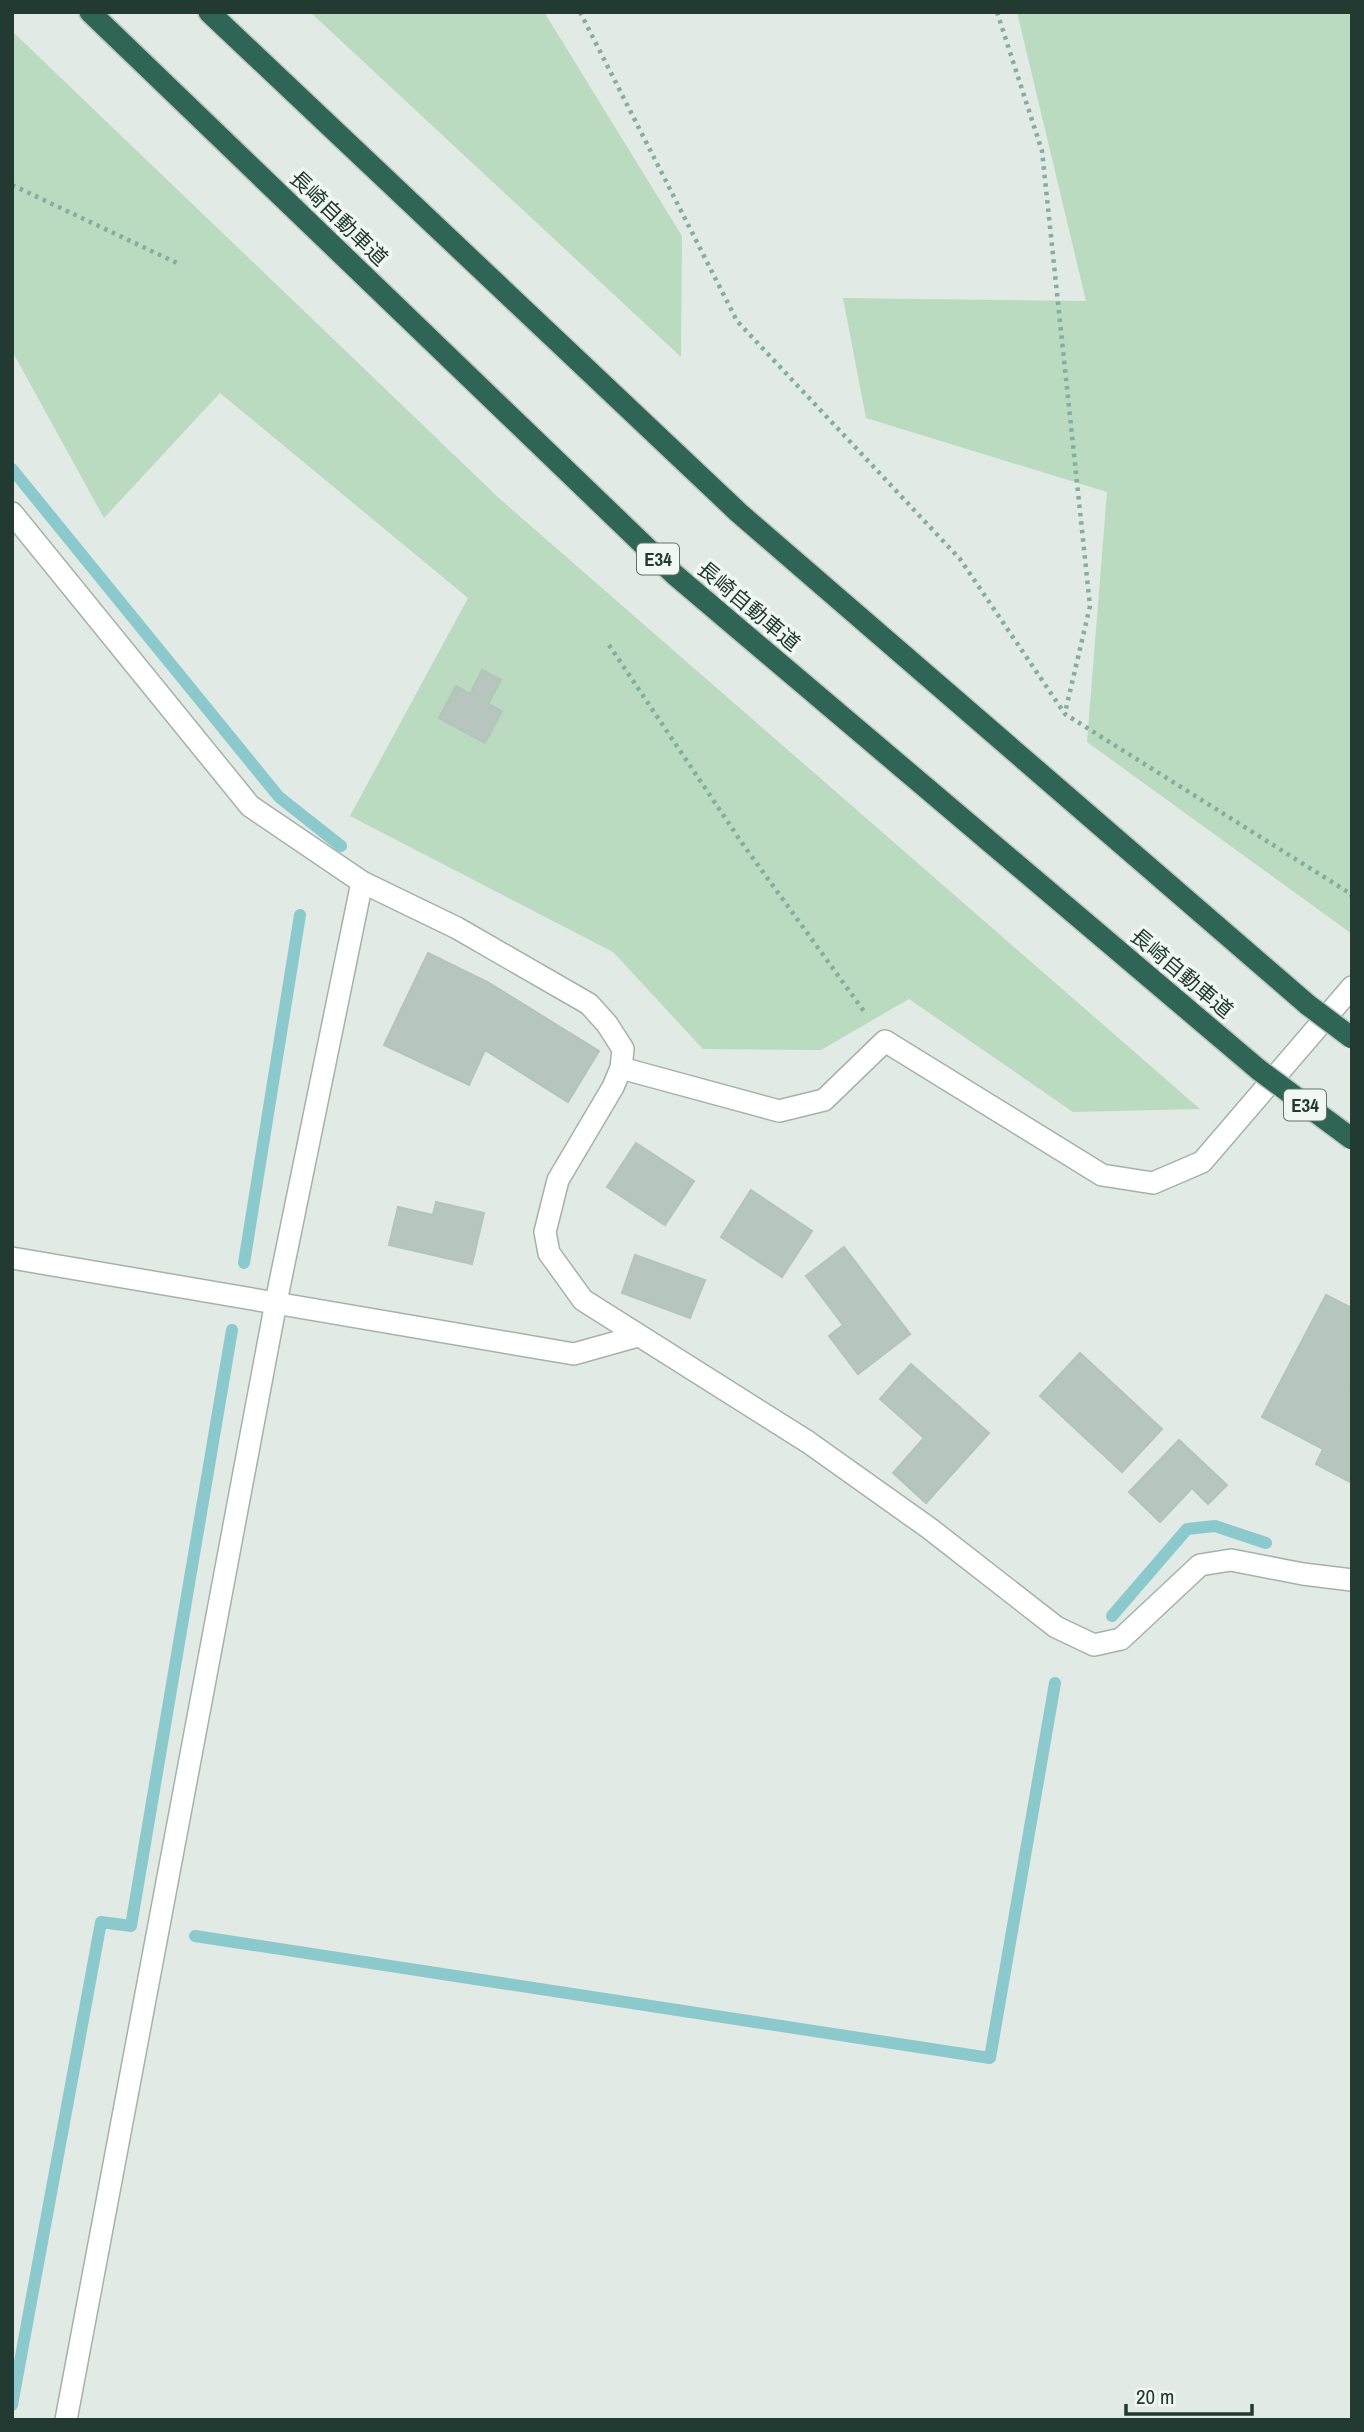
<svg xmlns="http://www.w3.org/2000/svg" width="1364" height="2432" font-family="'Archivo Narrow','Noto Sans JP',sans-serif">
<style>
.green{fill:#badbc0}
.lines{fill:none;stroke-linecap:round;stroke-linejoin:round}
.stream{stroke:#8bc9cd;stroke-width:12}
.building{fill:#b6c5be;stroke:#b3c4bb;stroke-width:2}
.minor-casing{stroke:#a4b2ab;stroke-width:24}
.highway-casing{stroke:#bdc4c1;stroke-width:24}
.path{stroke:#83ad9c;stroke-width:4.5;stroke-dasharray:3.5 5;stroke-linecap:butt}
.minor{stroke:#fff;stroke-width:21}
.highway{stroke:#2f6555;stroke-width:21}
.highway-bridge-casing{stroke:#bdc4c1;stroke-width:24;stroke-linecap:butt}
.highway-bridge{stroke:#2f6555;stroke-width:21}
.labels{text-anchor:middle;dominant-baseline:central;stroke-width:7;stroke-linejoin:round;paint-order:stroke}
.shield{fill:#f1f7f3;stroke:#60736b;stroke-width:2}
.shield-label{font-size:19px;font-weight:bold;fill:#223a31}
.street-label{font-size:21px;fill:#223a31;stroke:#f1f7f3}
</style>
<rect width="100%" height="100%" fill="#e1eae5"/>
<!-- green -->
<g class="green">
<polygon points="310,12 544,12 682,236 681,357"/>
<polygon points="1017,12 1352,12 1352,934 1087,742 1107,492 866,418 843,298 1086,301"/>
<polygon points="12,31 501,500 1200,1109 1073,1112 909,999 821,1050 703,1049 613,952 350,816 468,598 220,393 104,518 12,351"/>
</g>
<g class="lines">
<!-- stream -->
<g class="stream">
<polyline points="12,469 279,797 341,846"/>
<polyline points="244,1263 300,915"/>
<polyline points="1112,1616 1187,1529 1215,1526 1266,1543"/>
<polyline points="195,1936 990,2058 1055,1683"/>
<polyline points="12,2405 101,1922 131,1926 232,1330"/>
</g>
</g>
<!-- building -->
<g class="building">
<polygon points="482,670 501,680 488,704 502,711 485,743 439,718 456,686 470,694"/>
<polygon points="428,953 489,983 599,1051 568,1102 485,1050 469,1085 384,1045"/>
<polygon points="636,1143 694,1181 665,1225 607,1187"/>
<polygon points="751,1190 812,1231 782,1277 721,1237"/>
<polygon points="436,1202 484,1213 472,1264 389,1245 398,1207 433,1215"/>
<polygon points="844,1247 910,1334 858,1374 829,1336 843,1325 806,1276"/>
<polygon points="635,1255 705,1280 690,1318 622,1293"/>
<polygon points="1326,1295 1352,1308 1352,1382 1349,1387 1352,1389 1352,1483 1316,1464 1323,1449 1262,1417"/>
<polygon points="1080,1353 1162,1429 1122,1472 1040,1396"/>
<polygon points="911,1364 989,1433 926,1503 893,1473 924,1438 880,1399"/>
<polygon points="1179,1440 1227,1485 1208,1504 1192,1488 1160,1522 1129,1492"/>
</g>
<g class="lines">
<!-- minor casing -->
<g class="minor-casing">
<g id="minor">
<polyline points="12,513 250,806 362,882 457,928 589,1004 607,1024 623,1049 621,1068 613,1087 558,1180 545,1232 549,1253 583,1300 808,1442 929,1528 1056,1627 1094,1645 1121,1639 1200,1565 1231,1560 1303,1574 1352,1580"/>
<polyline points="621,1068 779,1111 824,1100 885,1041 1102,1175 1153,1183 1202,1162 1352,987"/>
<polyline points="12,1258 574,1354 638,1336"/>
<polyline points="66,2420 276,1302 362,882"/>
</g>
</g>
<!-- highway casing -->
<g class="highway-casing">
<g id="highway">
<polyline points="90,12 675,575 1259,1070"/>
<polyline points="209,12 739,513 1308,1005"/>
</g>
</g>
<!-- path -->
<g class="path">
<polyline points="580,12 737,321 960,559 1065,714 1351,894 1352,897"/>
<polyline points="997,12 1042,151 1090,606 1065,713"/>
<polyline points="12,185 179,264"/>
<polyline points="609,645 742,843 866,1014"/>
</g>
<!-- minor -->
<use href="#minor" class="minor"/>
<!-- highway -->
<use href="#highway" class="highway"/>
<!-- highway-bridge casing -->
<g class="highway-bridge-casing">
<g id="highway-bridge">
<polyline points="1308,1005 1352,1038"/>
<polyline points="1259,1070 1352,1139"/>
</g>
</g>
<!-- highway-bridge -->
<use href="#highway-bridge" class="highway-bridge"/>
</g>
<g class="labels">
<!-- shield labels -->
<g class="shield">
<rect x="637" y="543.5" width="42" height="31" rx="5"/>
<rect x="1284" y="1089.5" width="42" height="31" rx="5"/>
</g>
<g class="shield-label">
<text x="658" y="559">E34</text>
<text x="1305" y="1105">E34</text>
</g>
<!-- street labels -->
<g class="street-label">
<text transform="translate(339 218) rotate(44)">長崎自動車道</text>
<text transform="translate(749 606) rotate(40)">長崎自動車道</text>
<text transform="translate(1182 973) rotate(40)">長崎自動車道</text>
</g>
</g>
<!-- border -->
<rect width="1364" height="2432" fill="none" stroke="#223a31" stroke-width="28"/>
<!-- scale -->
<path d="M1126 2404v10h126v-10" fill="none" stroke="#223a31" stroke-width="3.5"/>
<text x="1136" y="2404" font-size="21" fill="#223a31" stroke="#f1f7f3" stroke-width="5" paint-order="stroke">20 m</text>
</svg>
